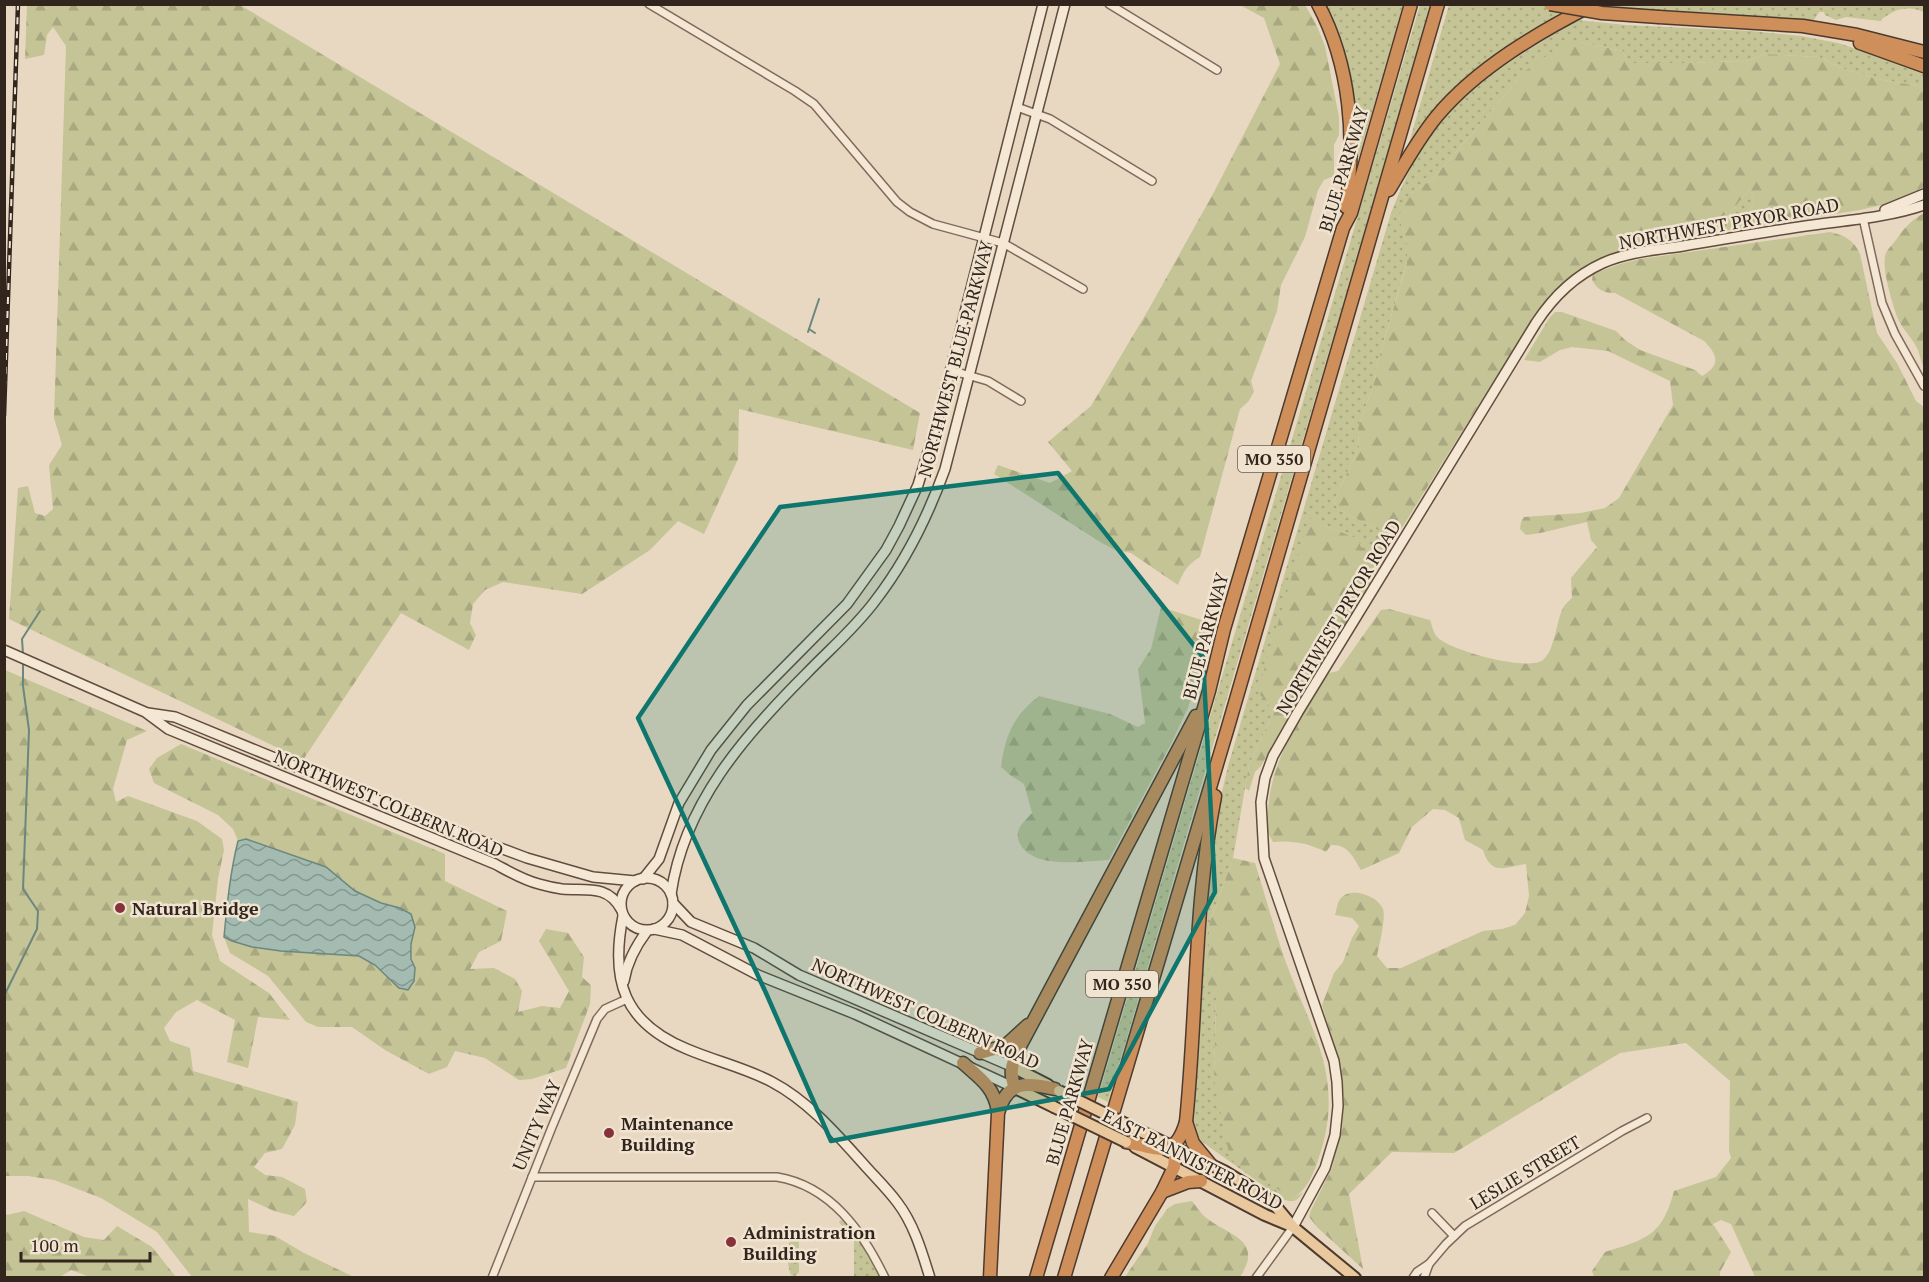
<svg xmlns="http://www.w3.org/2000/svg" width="1929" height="1282" font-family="'PT Serif',serif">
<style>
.grass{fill:url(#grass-dots)}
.forest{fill:url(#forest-firs)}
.water{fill:url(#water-waves);stroke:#6c877e;stroke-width:1.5}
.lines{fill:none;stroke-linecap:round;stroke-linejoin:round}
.stream{stroke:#6c877e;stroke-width:2}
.street-casing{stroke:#7f6a5b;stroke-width:10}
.secondary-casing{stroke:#614c3e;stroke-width:12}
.primary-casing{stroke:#4d3a2f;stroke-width:14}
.highway-casing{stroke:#4d3a2f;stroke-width:15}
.street{stroke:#f4e7d3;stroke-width:7}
.secondary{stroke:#f4e7d3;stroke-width:9}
.primary{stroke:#e8c89c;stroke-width:10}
.highway{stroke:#cf8f5a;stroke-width:12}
.rail-casing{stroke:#31251d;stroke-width:4.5}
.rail{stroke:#f0e4d0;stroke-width:2;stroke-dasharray:7;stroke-linecap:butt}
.primary-bridge-casing{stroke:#4d3a2f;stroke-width:14;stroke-linecap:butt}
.highway-bridge-casing{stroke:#4d3a2f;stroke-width:15;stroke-linecap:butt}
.primary-bridge{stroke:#e8c89c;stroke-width:10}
.highway-bridge{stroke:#cf8f5a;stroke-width:12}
.marked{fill:#0f766e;fill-opacity:0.2;stroke:#0f766e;stroke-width:4.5;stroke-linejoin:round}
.poi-dot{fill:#87313b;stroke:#f0e4d0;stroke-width:2}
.labels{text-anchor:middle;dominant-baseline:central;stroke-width:5;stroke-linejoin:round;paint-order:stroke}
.shield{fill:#f0e4d0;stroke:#6a5e53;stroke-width:1.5}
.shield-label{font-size:16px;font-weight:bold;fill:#31251d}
.street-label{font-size:18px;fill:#31251d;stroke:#f0e4d0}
.poi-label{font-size:18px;font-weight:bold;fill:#31251d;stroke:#f0e4d0;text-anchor:start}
</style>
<defs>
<pattern id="grass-dots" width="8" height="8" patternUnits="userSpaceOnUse" patternTransform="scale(1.5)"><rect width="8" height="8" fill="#c4c496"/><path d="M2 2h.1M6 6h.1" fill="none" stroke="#a9a881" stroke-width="1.8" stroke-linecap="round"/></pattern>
<pattern id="forest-firs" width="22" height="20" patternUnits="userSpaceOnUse" patternTransform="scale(1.5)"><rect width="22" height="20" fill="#c4c496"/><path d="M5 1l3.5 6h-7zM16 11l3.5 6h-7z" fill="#a9a881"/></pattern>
<pattern id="water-waves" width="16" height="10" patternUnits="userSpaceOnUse" patternTransform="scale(1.5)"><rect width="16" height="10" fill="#a3bbb1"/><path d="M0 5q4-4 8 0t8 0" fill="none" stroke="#85988f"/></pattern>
</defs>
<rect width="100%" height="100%" fill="#e8d8c1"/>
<!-- grass -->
<g class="grass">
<path d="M 1609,4 L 1924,4 L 1924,12 C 1906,5 1894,9 1880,21 L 1846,17 L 1836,20 L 1825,15 L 1824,12 L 1819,12 L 1812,23 L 1601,8 Z"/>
<path d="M 1324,5 L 1403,5 L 1359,157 L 1357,158 C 1356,141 1356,123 1355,106 C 1352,71 1339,37 1324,5 Z"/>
<polygon points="1420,5 1431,5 1108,1102 1098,1097"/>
<polygon points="1449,5 1586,5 1478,73 1407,150"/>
<path d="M 1577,20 L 1626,25 L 1750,31 L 1801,36 L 1838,43 L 1924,71 L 1924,87 L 1878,79 L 1841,68 L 1819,57 L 1765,54 L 1745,61 L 1685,63 L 1627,63 L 1623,51 L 1580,42 L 1520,75 L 1515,83 L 1433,179 L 1411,193 L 1399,217 L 1407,244 L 1407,262 L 1377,364 L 1375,380 L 1358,428 L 1359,447 L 1334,501 L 1338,509 L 1395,539 L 1385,554 L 1361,547 L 1358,539 L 1324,525 L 1261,696 L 1274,711 L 1249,765 L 1233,858 L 1209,925 L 1216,998 L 1214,1079 L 1293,1199 L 1303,1192 C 1297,1202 1293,1203 1282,1199 L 1201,1141 L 1195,1134 L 1191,1122 L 1213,845 L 1217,813 L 1228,766 L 1391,213 C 1402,186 1413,159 1430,135 C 1466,83 1525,53 1577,20 Z"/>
<path d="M 1749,190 L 1754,195 C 1753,209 1746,215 1746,228 L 1714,232 Z"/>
<path d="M 841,1220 C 859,1231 871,1258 880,1277 L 854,1277 L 854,1241 L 839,1222 Z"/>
<path d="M 792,1237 L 798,1239 L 799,1242 L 799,1272 L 795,1276 L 791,1275 C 787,1266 786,1246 792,1237 Z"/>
</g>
<!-- forest -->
<g class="forest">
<polygon points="27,5 240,5 920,413 913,450 739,409 738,459 704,534 678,521 650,550 582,594 503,582 485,590 473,604 470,623 476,635 469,650 401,613 303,760 9,619 18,488 28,486 35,513 45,516 53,509 49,465 62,445 54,418 66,46 53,27 47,35 44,55 25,59"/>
<path d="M 1240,5 L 1305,5 L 1316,24 L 1325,46 L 1339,117 L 1339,135 L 1334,145 L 1334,176 L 1324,180 L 1318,190 L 1305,237 L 1281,285 L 1277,311 L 1251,381 L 1254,392 L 1248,402 L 1240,409 L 1200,557 C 1188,564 1183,572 1178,585 L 1131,553 L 1115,550 L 1100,542 L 994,474 L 998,465 L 1050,483 L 1072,471 L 1048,442 L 1091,406 L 1150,307 L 1214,192 L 1280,64 L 1264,18 Z"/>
<path d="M 1580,42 L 1623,51 L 1627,63 L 1685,63 L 1745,61 L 1765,54 L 1819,57 L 1841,68 L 1878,79 L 1924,87 L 1924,187 L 1886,204 L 1860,210 L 1746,228 C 1746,215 1753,209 1754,195 L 1749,190 L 1714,232 L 1622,251 L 1602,258 L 1582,269 L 1551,297 L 1526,329 L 1395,539 L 1338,509 L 1334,501 L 1359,447 L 1358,428 L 1375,380 L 1377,364 L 1407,263 L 1407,244 L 1399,217 L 1403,204 L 1411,193 L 1433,179 L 1515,83 L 1520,75 L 1564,43 Z"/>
<path d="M 1924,213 L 1924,367 C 1921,362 1920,356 1918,350 C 1913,339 1903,330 1898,319 C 1893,306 1882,270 1885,256 C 1887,248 1894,244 1898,237 C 1906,226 1912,220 1924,213 Z"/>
<path d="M 1830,232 C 1844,235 1854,240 1860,254 L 1877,333 L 1897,363 L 1916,401 L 1924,407 L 1924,1277 L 1755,1277 L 1731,1224 L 1721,1220 L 1713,1224 L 1731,1252 L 1720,1272 L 1720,1277 L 1594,1277 L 1592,1271 L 1605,1252 C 1647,1239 1662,1236 1674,1191 L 1716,1177 L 1731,1158 L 1729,1151 L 1730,1081 L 1686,1043 L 1620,1053 L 1454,1153 L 1392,1152 L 1349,1194 L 1363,1269 L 1318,1228 L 1309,1217 L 1311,1210 L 1332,1168 L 1342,1129 L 1344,1100 L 1340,1064 L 1322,1005 L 1334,973 L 1343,962 L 1352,938 L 1359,926 L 1352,918 L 1335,915 C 1337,909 1337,901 1342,897 C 1352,887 1378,896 1383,909 C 1386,918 1379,946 1377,956 L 1387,968 L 1401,968 L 1483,931 L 1502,929 L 1515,925 L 1525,913 L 1529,896 L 1526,864 C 1504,867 1492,877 1483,850 L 1465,840 L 1459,818 L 1445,810 L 1433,809 L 1412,827 L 1399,853 L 1361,870 C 1353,857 1348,844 1331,845 L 1326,852 C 1308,843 1293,840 1273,842 C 1271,838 1268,834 1267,829 C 1266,824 1268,817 1268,811 C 1271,758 1301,716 1329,673 L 1338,671 L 1381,610 L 1389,609 L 1430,620 C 1432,625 1433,632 1437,637 C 1449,650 1527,672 1543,660 C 1555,650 1556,622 1563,608 C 1565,604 1569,601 1572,598 L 1571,578 L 1597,547 L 1591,540 L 1587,522 C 1566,526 1547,533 1526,535 L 1520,529 L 1521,522 L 1524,517 L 1581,513 L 1605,508 L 1619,498 L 1673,405 L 1670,381 L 1608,351 L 1572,347 L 1560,350 L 1540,362 L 1524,360 L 1550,317 L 1555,312 L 1562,312 L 1616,331 L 1625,340 L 1640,350 L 1695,370 L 1702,376 C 1721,365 1718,355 1704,341 L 1615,293 C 1603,293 1598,290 1592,280 L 1593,274 L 1620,264 L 1640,259 Z"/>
<polygon points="1315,517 1321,518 1324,525 1358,539 1361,547 1385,554 1370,581 1370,590 1301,695 1261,766 1255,772 1249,791 1245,788 1249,765 1274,711 1261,696 1258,690 1309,519"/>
<path d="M 1161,607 L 1214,624 L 1188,708 L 1171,744 L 1109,860 C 1085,861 1034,870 1020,844 C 1013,830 1023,823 1032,813 L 1024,784 L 1010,775 L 1001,767 C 1005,736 1013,716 1039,696 L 1110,714 L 1138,727 L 1145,723 L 1138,669 L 1151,649 Z"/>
<polygon points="5,670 147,731 127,740 113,789 116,802 128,796 197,821 222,839 224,850 218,879 212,935 220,961 269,993 290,1020 258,1017 248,1068 227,1062 235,1020 197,1000 176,1012 164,1028 170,1041 190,1048 193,1071 298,1102 295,1125 282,1149 265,1153 254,1167 265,1175 282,1177 305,1189 307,1202 294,1216 274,1211 248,1199 249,1232 275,1236 304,1253 354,1277 192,1277 157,1232 101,1198 54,1180 28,1176 5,1176"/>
<path d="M 181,744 L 445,854 L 445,881 L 507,911 L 501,941 L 479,952 L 470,969 L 494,968 L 515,979 L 522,991 L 518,1012 L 542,1006 L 560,1008 L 569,991 L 539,941 L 546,929 L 568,933 L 584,957 L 582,977 L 591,985 L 590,1004 L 566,1068 L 532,1079 L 519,1080 L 485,1058 L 455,1051 L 447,1067 L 429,1074 L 385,1050 L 352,1027 L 318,1027 L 306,1022 L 268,976 L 230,953 L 224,937 L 232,941 L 281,951 L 359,956 L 374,965 L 399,988 L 415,968 C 409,954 412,941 415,927 L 400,908 L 381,903 L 355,891 L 326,867 L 246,839 L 238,841 L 233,829 L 218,815 L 154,783 L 149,769 L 157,758 Z"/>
<path d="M 1233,858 L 1255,863 C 1265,895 1274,928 1285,960 C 1311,1031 1346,1078 1319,1157 C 1314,1174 1307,1189 1293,1199 L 1230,1159 L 1214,1079 L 1216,998 L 1208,989 L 1209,925 Z"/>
<path d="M 1192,1201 C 1196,1206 1200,1212 1204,1216 C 1227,1236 1265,1238 1240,1277 L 1125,1277 L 1148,1243 L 1155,1226 L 1168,1208 L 1175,1204 Z"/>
<polygon points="24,1211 84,1237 104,1240 117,1226 152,1247 176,1277 90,1277 71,1270 60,1277 5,1277 5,1212 7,1215"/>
</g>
<!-- water -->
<path class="water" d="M 246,839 L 326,867 L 355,891 L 381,903 L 400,908 L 411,914 L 415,927 L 411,944 L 411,959 L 415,968 L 414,981 L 408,990 L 399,988 L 375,965 L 359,956 L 281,951 L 252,947 L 232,941 L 224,937 C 227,905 230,873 238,841 Z"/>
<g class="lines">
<!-- stream -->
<g class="stream">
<polyline points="809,329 815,333"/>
<polyline points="808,332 819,299"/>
<polyline points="23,654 22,639 40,611"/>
<polyline points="4,996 37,929 38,911 23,889 29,730 23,686 23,663"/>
</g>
<!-- street casing -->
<g class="street-casing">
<g id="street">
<polyline points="649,4 795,91 814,104 897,202 910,212 933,224 1003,243 1083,289"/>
<polyline points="1109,4 1217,70"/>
<polyline points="1017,107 1050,119 1152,181"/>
<polyline points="1863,218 1882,303 1895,334 1924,386"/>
<polyline points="950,370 988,381 1021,401"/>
<path d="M 532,1177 L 777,1177 C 831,1186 863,1232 885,1278"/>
<polyline points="1432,1213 1454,1236"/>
<polyline points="492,1278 552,1127 597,1019 605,1009 627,999"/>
<polyline points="1256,1278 1293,1227"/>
<polyline points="1413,1278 1417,1272 1429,1264 1446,1244 1465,1226 1622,1131 1647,1118"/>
<polyline points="1424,1278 1429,1264"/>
</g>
</g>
<!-- secondary casing -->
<g class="secondary-casing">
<g id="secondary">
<polyline points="1885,210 1924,194"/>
<path d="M 4,650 L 145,712 L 168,729 L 495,864 C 510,872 523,880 539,884 C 546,886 555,888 562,889 C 586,891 607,884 621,909"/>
<polyline points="148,713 175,717 433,823 527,858 593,877 635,881"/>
<circle cx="647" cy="904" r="26"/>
<polyline points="643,879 659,859 679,803 711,750 747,705 847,604 886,550 899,526 918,485 939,415 1043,4"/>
<path d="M 671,894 C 684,804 744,736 806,674 C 829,650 855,628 875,601 C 906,561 928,516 945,469 L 1065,4"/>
<polyline points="673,903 691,922 754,948 799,975 1011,1066"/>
<path d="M 623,916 C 610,981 624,1023 687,1049 C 715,1061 746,1068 772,1082 C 810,1102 839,1137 867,1168 C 877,1179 888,1190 897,1202 C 914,1224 922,1252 930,1278"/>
<polyline points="654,929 682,935 758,975 855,1014 1015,1088"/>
<path d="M 624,981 C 627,962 635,947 647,931"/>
<path d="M 1293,1227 L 1325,1168 L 1335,1135 L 1338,1106 L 1337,1082 L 1334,1061 L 1264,858 L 1261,802 L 1265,778 L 1273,756 L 1298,712 L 1536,323 C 1553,297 1574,276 1603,263 C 1627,252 1656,250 1683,246 C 1726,239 1769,231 1813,225 C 1850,220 1889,217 1924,205"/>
</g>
</g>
<!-- primary casing -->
<g class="primary-casing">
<g id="primary">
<polyline points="1011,1066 1048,1085"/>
<polyline points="1015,1088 1054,1107"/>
<polyline points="1140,1131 1224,1171 1247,1185 1273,1203 1293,1227 1355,1278"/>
<polyline points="1135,1147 1265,1215 1289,1225"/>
</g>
</g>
<!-- highway casing -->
<g class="highway-casing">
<g id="highway">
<path d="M 1318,4 C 1351,66 1356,140 1346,207"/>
<polyline points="1659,17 1803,26 1857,35 1924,52"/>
<polyline points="1860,43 1924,66"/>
<path d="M 1389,190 C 1404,165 1418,139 1437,116 C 1477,68 1539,32 1594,4"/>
<polyline points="980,1053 1005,1046 1028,1025"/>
<path d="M 963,1063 C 981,1079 994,1087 998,1111"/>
<path d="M 1015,1088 C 1009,1073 1012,1064 1018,1050 L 1196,716"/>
<polyline points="1186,1122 1193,1143 1211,1165"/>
<path d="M 1126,1142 C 1157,1147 1174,1162 1186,1122 C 1197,1014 1194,903 1215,796"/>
<polyline points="1162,1192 1188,1182 1201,1181"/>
<path d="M 990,1278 L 998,1113 C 1007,1080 1027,1082 1055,1089"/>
<polyline points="1036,1278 1209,691 1224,629 1343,228 1351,213 1411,4"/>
<polyline points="1064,1278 1228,727 1438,4"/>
<polyline points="1111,1278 1162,1192 1174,1167 1175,1157 1172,1146"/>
</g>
</g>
<!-- street -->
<use href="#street" class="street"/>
<!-- secondary -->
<use href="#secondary" class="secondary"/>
<!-- primary -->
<use href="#primary" class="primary"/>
<!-- highway -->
<use href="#highway" class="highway"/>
<!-- rail casing -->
<g class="rail-casing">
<polyline id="rail" points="4,416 18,4"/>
</g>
<!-- rail -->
<use href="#rail" class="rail"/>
<!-- primary-bridge casing -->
<g class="primary-bridge-casing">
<g id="primary-bridge">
<polyline points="1059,1091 1140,1131"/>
<polyline points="1054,1107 1126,1142"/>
</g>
</g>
<!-- highway-bridge casing -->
<g class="highway-bridge-casing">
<polyline id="highway-bridge" points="1550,4 1602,13 1659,17"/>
</g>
<!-- primary-bridge -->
<use href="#primary-bridge" class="primary-bridge"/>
<!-- highway-bridge -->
<use href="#highway-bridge" class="highway-bridge"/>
</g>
<!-- marked area -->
<path class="marked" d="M 1058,473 L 1203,657 L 1215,892 L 1109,1089 L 831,1141 L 766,993 L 638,718 L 780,507 Z"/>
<!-- markers -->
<g class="poi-dot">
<circle cx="120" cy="908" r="6"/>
<circle cx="609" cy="1133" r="6"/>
<circle cx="731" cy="1242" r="6"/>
</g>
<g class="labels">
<!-- shield labels -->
<g class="shield">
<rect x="1238" y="446" width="72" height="26" rx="4.5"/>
<rect x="1086" y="971" width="72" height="26" rx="4.5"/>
</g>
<g class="shield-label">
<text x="1274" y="459">MO 350</text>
<text x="1122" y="984">MO 350</text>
</g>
<!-- street labels -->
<g class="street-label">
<text transform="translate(1343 169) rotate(-73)">BLUE PARKWAY</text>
<text transform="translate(1729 223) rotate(-10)">NORTHWEST PRYOR ROAD</text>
<text transform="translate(955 359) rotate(-75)">NORTHWEST BLUE PARKWAY</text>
<text transform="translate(1338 617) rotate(-59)">NORTHWEST PRYOR ROAD</text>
<text transform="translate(1205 636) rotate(-75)">BLUE PARKWAY</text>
<text transform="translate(389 803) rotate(23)">NORTHWEST COLBERN ROAD</text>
<text transform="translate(926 1013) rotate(24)">NORTHWEST COLBERN ROAD</text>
<text transform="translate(1069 1102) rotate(-74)">BLUE PARKWAY</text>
<text transform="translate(536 1125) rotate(-67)">UNITY WAY</text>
<text transform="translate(1193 1159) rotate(27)">EAST BANNISTER ROAD</text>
<text transform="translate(1525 1172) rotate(-31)">LESLIE STREET</text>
</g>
<!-- poi labels -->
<g class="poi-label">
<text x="132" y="908">Natural Bridge</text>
<text x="621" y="1123">Maintenance<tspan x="621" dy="21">Building</tspan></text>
<text x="743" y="1232">Administration<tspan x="743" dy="21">Building</tspan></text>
</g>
</g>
<!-- border -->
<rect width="1929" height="1282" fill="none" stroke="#31251d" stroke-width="12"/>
<!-- scale -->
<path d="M21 1252v9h129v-9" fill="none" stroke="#31251d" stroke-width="3"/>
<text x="30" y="1252" font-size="18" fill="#31251d" stroke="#f0e4d0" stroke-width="4.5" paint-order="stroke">100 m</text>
</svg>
